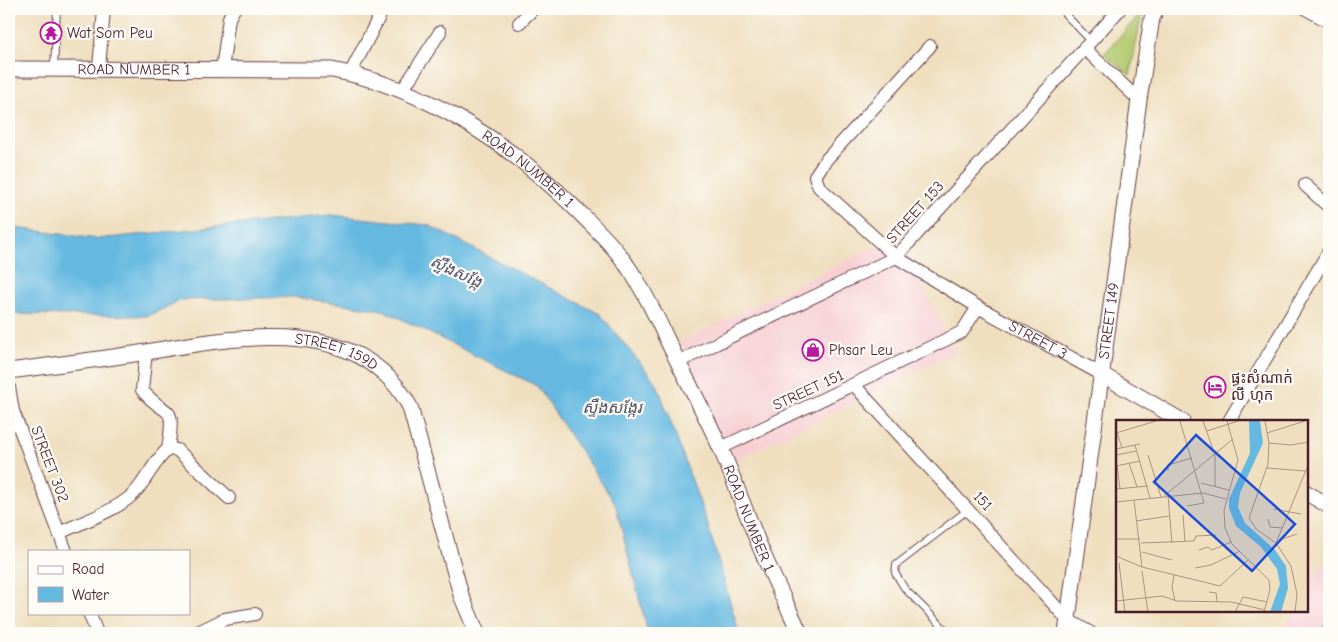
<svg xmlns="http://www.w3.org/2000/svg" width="1338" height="642" font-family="'Comic Neue','Noto Sans Khmer',sans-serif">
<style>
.built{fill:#f7cfd3}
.green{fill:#b2ca6f;stroke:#7e744d}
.water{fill:#65b9e1;stroke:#586c86}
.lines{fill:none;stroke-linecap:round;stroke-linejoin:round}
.service-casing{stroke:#633c41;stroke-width:8}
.minor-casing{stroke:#633c41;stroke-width:14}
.tertiary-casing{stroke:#633c41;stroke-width:17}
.service{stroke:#fff;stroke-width:6}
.minor{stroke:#fff;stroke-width:12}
.tertiary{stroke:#fff;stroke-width:15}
.labels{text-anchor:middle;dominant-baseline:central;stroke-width:4.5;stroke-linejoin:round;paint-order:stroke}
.poi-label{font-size:15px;fill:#4a1f2b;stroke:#fdfcf7;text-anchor:start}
.street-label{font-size:15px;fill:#4a1f2b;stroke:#fdfcf7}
.water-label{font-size:16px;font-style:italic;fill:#53556b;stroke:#fdfcf7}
.inset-road{fill:none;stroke:#ad9284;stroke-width:1}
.view{fill:#1d4ed8;fill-opacity:0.15;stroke:#1d4ed8;stroke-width:2.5}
.inset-edge{fill:none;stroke:#4a1f2b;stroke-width:2.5}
</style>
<rect width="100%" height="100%" fill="#fdfcf7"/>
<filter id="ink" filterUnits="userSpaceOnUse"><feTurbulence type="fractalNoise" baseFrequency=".02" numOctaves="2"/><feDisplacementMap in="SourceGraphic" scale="10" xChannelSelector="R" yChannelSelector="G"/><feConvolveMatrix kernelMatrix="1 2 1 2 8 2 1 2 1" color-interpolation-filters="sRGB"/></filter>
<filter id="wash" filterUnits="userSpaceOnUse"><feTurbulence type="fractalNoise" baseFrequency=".0096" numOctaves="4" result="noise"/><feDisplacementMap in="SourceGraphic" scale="20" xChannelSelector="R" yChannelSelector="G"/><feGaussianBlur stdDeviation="1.12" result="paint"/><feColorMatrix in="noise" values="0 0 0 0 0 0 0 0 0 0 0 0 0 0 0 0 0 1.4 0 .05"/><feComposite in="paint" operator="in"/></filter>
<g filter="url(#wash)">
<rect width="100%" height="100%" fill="#efdfbf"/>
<!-- built -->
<g class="built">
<polygon points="898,235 956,352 727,465 670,347"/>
<polygon points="1329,551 1329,633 1282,633 1295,611 1307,611 1307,590"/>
</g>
<!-- green -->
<polygon class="green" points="1142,12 1130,75 1104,54"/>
<!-- water -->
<polygon class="water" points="331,215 428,225 600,314 657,384 708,525 739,633 648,633 615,503 537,386 383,310 296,297 181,300 148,316 9,314 9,227 97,239"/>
</g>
<g filter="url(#ink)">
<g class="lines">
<!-- service casing -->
<g class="service-casing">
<g id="service">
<polyline points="1060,9 1091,41"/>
<polyline points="54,68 57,9"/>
<polyline points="949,633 905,589 895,573 896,565 969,509"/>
<polyline points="1324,633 1329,625"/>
</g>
</g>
<!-- minor casing -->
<g class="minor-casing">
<g id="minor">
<polyline points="1306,9 1329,22"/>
<polyline points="519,23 533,9"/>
<path id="s1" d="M 930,46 L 825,161 L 815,176 L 819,187 L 896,257 L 978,307 L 1101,374"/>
<polyline points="1084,48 1139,100"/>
<polyline points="99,68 104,9"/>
<polyline points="222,70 229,18 234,9"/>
<polyline points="350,74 383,9"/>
<polyline points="402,91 440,32"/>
<polyline points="1305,185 1329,207"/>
<path d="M 146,352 L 142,390 C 168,421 176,399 168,449"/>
<polyline points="678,362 896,257 1120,9"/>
<polyline points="855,386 1068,620 1091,633"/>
<polyline points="9,387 13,411 66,551"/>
<polyline points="1229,421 1329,251"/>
<polyline points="721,448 962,332 978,307"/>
<path d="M 59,533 C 82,522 122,509 137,490 C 148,476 155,461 168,449 L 177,450 L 229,498"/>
<polyline points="89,613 97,633"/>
<polyline points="196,633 225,619 255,614"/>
</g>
</g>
<!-- tertiary casing -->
<g class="tertiary-casing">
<g id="tertiary">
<path id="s2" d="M 9,69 L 332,70 C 427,88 512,145 579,212 C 596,229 615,247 628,267 C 646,293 659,323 673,352 C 689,384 706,416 721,449 C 735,482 747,516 761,549 C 773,578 787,605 800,633"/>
<path id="s3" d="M 9,371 C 53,365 97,360 140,353 C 228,339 358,309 410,407 L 461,595 L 477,633"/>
<polyline points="1101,374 1182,421"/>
<polyline points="1307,493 1329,506"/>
<path id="s4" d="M 1066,633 L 1139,100 L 1152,18 L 1156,9"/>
</g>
</g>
<!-- service -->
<use href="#service" class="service"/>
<!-- minor -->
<use href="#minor" class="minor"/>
<!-- tertiary -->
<use href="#tertiary" class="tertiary"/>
</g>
</g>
<!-- icons -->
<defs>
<g id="temple-ring" transform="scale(1.125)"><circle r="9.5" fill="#fdfcf7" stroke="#b5179e" stroke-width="1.5"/><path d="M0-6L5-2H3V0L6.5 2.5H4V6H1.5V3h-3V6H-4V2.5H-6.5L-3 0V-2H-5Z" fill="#b5179e"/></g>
<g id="shop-ring" transform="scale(1.125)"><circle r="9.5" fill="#fdfcf7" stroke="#b5179e" stroke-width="1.5"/><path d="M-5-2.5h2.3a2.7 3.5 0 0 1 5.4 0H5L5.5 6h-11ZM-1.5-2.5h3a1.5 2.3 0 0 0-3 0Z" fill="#b5179e"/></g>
<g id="hotel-ring" transform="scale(1.125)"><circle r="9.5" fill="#fdfcf7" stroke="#b5179e" stroke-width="1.5"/><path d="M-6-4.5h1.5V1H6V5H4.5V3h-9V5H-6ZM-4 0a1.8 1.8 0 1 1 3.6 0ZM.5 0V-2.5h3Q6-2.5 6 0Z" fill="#b5179e"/></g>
</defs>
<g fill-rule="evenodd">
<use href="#temple-ring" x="51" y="33"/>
<use href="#shop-ring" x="813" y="350"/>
<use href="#hotel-ring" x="1215" y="387"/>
</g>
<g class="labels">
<!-- poi labels -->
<g class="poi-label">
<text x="67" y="33">Wat Som Peu</text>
<text x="829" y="350">Phsar Leu</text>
<text x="1231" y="378">ផ្ទះសំណាក់<tspan x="1231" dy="17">លី ហុក</tspan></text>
</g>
<!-- street labels -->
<g class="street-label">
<text stroke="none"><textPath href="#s2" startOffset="125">ROAD NUMBER 1</textPath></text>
<text stroke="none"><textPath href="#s2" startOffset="545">ROAD NUMBER 1</textPath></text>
<text transform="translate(915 212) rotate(-48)">STREET 153</text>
<text stroke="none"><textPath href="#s4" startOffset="315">STREET 149</textPath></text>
<text stroke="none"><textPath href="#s1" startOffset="454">STREET 3</textPath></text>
<text stroke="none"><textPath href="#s3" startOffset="332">STREET 159D</textPath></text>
<text transform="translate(808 390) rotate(-25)">STREET 151</text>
<text transform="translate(50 464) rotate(69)">STREET 302</text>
<text transform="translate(983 501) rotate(48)">151</text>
<text stroke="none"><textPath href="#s2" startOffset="965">ROAD NUMBER 1</textPath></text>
</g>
<!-- water labels -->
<g class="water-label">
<text transform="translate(456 272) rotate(25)">ស្ទឹងសង្កែ</text>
<text x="612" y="408">ស្ទឹងសង្កែរ</text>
</g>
</g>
<!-- overview -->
<g transform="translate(1116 420)">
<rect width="192" height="192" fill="#efdfbf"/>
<path d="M 133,1 L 144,1 L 147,23 L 124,73 L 122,87 L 129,103 L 159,130 L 170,146 L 172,168 L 165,192 L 154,192 L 164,164 L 161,149 L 145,127 L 120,106 L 113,88 L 113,79 L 134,33 Z" fill="#65b9e1"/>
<path class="inset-road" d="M 64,1 L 88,83 L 71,86M 87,1 L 99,35 L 99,66M 111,1 L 122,40 L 108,90 L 109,108 L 116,124 L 153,160 L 154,170 L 148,192M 149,1 L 153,23 L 152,44 L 133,98 L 140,109 L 160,123 L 175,146 L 181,174 L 179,192M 0,9 L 6,28M 91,11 L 122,1M 0,13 L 40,1M 151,13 L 189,1M 153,23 L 175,25 L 193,22M 19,25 L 34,78M 0,29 L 24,24M 0,35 L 20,31M 32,35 L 45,77M 13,43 L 21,67M 1,45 L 4,69M 0,46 L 24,41M 151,48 L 189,51M 52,51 L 52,45 L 76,38M 85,63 L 113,70M 0,69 L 32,66M 52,75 L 56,123M 48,76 L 117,19M 18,80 L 26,147M 0,82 L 87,73 L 110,79M 158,89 L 185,94M 67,95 L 69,122M 152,99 L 154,107 L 167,108M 20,101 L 53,96M 0,119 L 24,119M 163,120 L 181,114M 25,123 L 78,121 L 80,116 L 100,115M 160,123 L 193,43M 83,130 L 92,127 L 96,130 L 115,122M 26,132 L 56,140M 0,136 L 26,147 L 104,166 L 133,139M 3,143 L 9,192M 79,148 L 95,145 L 124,131M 26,151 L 32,192M 58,155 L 56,167 L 59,181M 93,172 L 100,173 L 101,181M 0,181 L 46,176 L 61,181 L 115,182 L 149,190M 119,192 L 127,177 L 151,182"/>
<path class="view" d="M 80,15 L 179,104 L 136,151 L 38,62 Z"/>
<rect width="192" height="192" class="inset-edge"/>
</g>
<!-- margin -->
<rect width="1338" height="642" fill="none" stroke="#fdfcf7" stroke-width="30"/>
<!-- legend -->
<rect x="28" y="550" width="162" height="65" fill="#fdfcf7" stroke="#b5a4a5"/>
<rect x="38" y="566" width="25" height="8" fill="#ffffff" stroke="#b5a4a5"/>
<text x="72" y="574" font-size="15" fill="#4a1f2b">Road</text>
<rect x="38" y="587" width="25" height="15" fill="#65b9e1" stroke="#b5a4a5"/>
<text x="72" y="600" font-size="15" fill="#4a1f2b">Water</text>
</svg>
